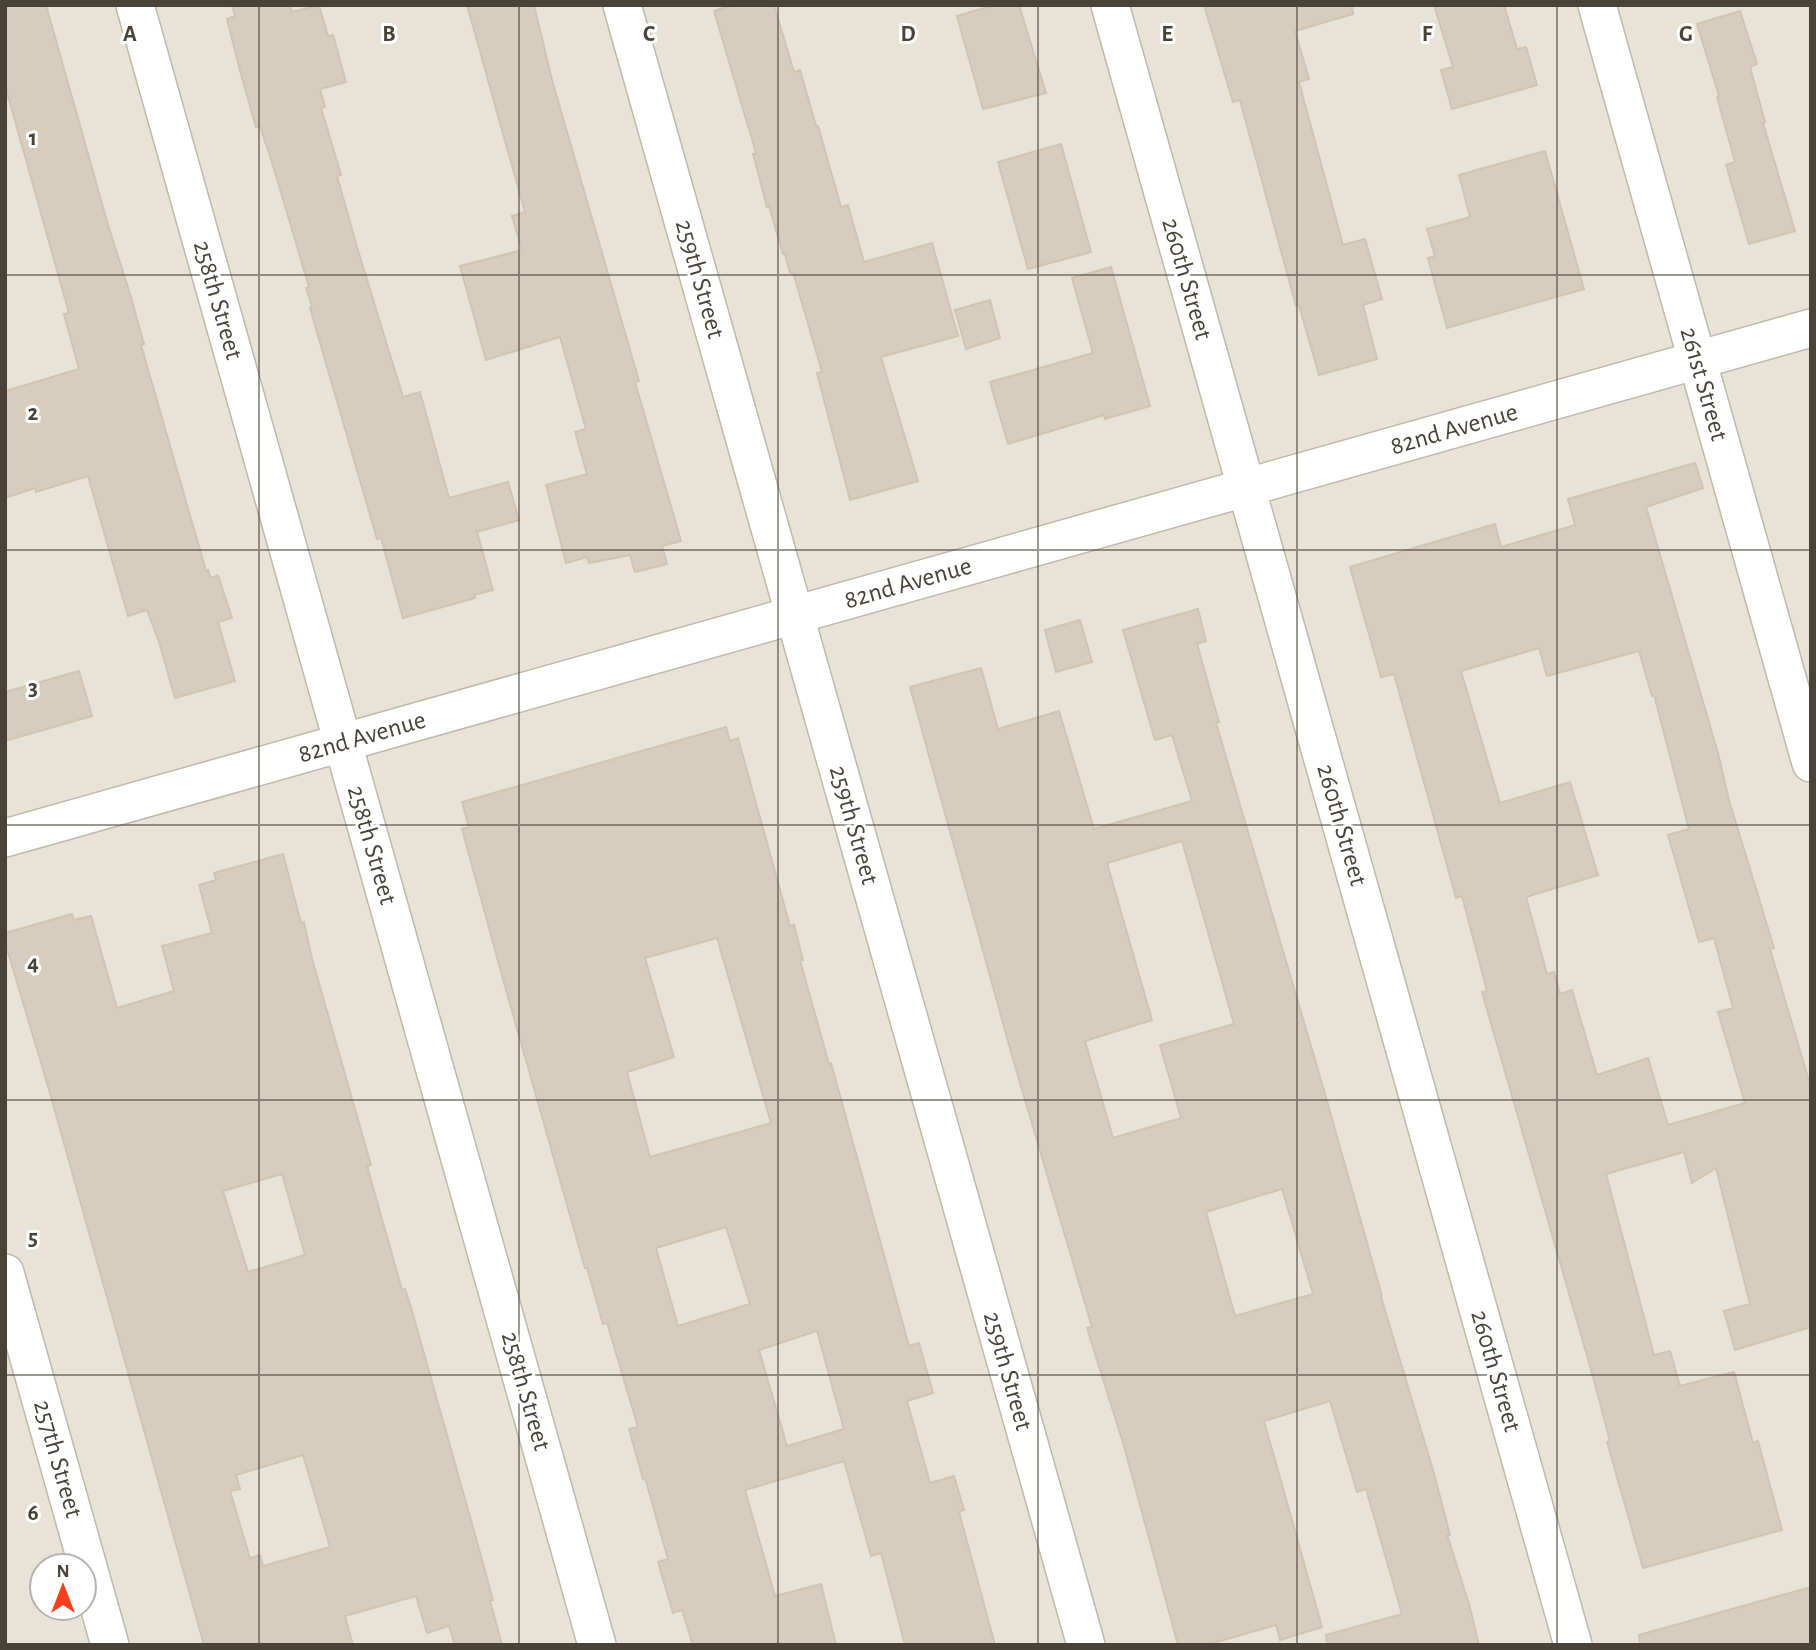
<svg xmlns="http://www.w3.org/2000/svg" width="1816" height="1650" font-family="'Alegreya Sans',sans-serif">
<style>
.residential{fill:#e8e3d7;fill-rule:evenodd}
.building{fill:#d6cdbe;stroke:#d1c5b2;stroke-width:2;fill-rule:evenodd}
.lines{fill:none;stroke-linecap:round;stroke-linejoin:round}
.minor-casing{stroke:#c0b9ab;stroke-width:40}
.minor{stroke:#fff;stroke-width:37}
.grid{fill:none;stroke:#484237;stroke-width:2;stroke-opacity:0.55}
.labels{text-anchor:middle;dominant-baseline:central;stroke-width:6;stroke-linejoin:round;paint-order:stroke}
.street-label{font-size:26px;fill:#484237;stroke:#fff}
.grid-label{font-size:23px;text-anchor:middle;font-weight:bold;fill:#484237;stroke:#fff;stroke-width:6;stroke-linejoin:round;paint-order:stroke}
</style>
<rect width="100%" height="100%" fill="#f4f1e9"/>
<!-- residential -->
<path class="residential" d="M 5,5 L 1811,5 L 1811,1645 L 5,1645 ZM 42,1566 L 84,1566 L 84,1608 L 42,1608 Z"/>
<!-- building -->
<g class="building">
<polygon points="5,5 46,5 108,225 130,294 144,344 141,345 206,571 208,570 211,578 218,575 232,618 218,622 235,681 175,698 159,642 147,610 128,616 88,476 36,492 35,488 5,498 5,391 79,369 64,314 69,313 5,85"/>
<polygon points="232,5 290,5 292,12 319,5 328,36 333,35 346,82 320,89 325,107 321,108 341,175 337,176 357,247 403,397 420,392 449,498 508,482 519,520 477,532 493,590 474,595 475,598 403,618 381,538 377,539 310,308 312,307 306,288 309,287 275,172 260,126 256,127 242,78 227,19 235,16"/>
<polygon points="467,5 534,5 552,80 639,381 635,382 681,541 662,546 667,564 635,572 630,555 589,563 587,557 566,563 546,485 587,474 575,432 586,429 560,337 486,360 460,266 522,250 512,216 525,212"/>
<polygon points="732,5 774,5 794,72 800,70 816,126 818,126 841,207 848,205 864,262 932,243 958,336 881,357 918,481 850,500 817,373 822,372 793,272 790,273 785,254 783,254 769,206 767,207 753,154 756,153 714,11"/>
<polygon points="995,5 1019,5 1046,93 983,109 957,16"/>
<polygon points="1204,5 1352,5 1353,14 1295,31 1309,79 1299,82 1343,245 1365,239 1382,299 1363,305 1377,359 1319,375 1299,305 1296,306 1240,100 1233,102"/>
<polygon points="1434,5 1504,5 1517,49 1526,47 1537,85 1452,109 1441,70 1453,67"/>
<polygon points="1740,11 1757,64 1750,67 1765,122 1763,123 1795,231 1749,244 1726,165 1735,162 1717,97 1719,96 1697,24"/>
<polygon points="1061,144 1091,252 1028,269 998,162"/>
<polygon points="1545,151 1584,289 1447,328 1428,258 1435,256 1427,229 1470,217 1459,175"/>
<polygon points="1111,267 1150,406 1105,419 1104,415 1008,444 990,382 1093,353 1072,278"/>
<polygon points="990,300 1000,338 966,349 955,310"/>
<path d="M 1695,463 L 1703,488 L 1646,507 L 1718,753 L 1729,800 L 1774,948 L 1770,949 L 1811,1088 L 1811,1327 L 1735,1350 L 1724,1311 L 1750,1304 L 1716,1168 L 1692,1183 L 1684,1152 L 1606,1174 L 1654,1355 L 1670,1351 L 1680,1386 L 1734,1372 L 1753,1443 L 1758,1441 L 1782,1530 L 1643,1568 L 1607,1442 L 1610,1441 L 1592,1373 L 1482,992 L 1487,991 L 1462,896 L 1456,898 L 1394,674 L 1381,677 L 1350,567 L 1495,524 L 1501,547 L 1575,525 L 1568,499 ZM 1539,648 L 1547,676 L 1639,651 L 1652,696 L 1654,695 L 1689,829 L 1668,835 L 1699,942 L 1714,938 L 1733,1008 L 1718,1012 L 1745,1103 L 1668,1125 L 1648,1058 L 1597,1075 L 1572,990 L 1560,994 L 1554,972 L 1547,974 L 1526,897 L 1598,875 L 1570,782 L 1500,803 L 1461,671 Z"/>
<path d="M 1198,609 L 1206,641 L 1197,644 L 1219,722 L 1216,723 L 1323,1087 L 1382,1296 L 1381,1297 L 1433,1470 L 1450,1535 L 1447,1535 L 1469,1604 L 1479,1645 L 1327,1645 L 1326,1635 L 1402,1614 L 1366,1489 L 1357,1492 L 1330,1401 L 1264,1421 L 1322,1627 L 1280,1640 L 1276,1625 L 1206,1645 L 1178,1645 L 1124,1446 L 1087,1328 L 1092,1327 L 1013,1059 L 910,687 L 981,668 L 998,729 L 1059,711 L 1094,829 L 1192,801 L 1172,735 L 1155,740 L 1123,630 ZM 1182,841 L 1234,1024 L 1160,1045 L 1181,1118 L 1113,1138 L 1085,1041 L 1152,1020 L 1107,863 ZM 1282,1189 L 1313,1294 L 1235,1316 L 1206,1212 Z"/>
<polygon points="1080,620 1092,662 1056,672 1045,630"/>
<polygon points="79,671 92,716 5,741 5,692"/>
<path d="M 726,727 L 730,741 L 738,738 L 790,926 L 794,925 L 803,960 L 800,960 L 829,1064 L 831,1063 L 909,1346 L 919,1343 L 933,1393 L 907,1401 L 930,1483 L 954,1476 L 964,1510 L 959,1512 L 995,1645 L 905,1645 L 881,1553 L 871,1556 L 844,1461 L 745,1490 L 775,1596 L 821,1584 L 836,1645 L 693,1645 L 682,1610 L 673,1613 L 658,1562 L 668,1559 L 645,1478 L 643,1479 L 629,1429 L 638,1427 L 607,1323 L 603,1324 L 587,1268 L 585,1268 L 506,990 L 462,829 L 469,827 L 462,802 ZM 717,938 L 771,1123 L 650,1157 L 627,1072 L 674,1057 L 645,958 ZM 726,1227 L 750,1304 L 678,1326 L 656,1248 ZM 817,1331 L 844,1429 L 787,1446 L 759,1350 Z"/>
<path d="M 283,854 L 301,923 L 304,922 L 312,959 L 371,1165 L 367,1166 L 402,1290 L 405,1289 L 412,1311 L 474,1531 L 493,1600 L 490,1601 L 502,1645 L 455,1645 L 449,1626 L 427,1633 L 416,1596 L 345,1616 L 353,1645 L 204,1645 L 50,1093 L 5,942 L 5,933 L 72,914 L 74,920 L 91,916 L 117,1008 L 174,991 L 162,946 L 212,933 L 199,885 L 216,880 L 214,873 ZM 282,1174 L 305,1255 L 248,1272 L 223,1191 ZM 303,1455 L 330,1547 L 263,1566 L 260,1555 L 250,1558 L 230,1491 L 240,1489 L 236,1475 Z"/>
<polygon points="1811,1587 1811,1645 1640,1645 1639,1635"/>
</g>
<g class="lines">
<!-- minor casing -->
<g class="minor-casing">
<g id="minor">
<polyline points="135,5 597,1645"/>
<polyline points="622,5 1086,1645"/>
<polyline points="1110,5 1573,1645"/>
<polyline points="1597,5 1811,763"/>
<polyline points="5,838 1811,328"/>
<polyline points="5,1273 110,1645"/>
</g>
</g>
<!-- minor -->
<use href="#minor" class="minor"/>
</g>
<!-- grid -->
<path class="grid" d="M 259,5 L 259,1645M 519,5 L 519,1645M 778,5 L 778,1645M 1038,5 L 1038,1645M 1297,5 L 1297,1645M 1557,5 L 1557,1645M 5,275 L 1811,275M 5,550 L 1811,550M 5,825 L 1811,825M 5,1100 L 1811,1100M 5,1375 L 1811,1375"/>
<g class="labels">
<!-- street labels -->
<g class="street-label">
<text transform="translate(700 279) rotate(74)">259th Street</text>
<text transform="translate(1187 279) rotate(74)">260th Street</text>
<text transform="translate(218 300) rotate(74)">258th Street</text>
<text transform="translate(1704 384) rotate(74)">261st Street</text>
<text transform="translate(1454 429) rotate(-16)">82nd Avenue</text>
<text transform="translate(908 583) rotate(-16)">82nd Avenue</text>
<text transform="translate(362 737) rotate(-16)">82nd Avenue</text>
<text transform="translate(854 825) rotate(74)">259th Street</text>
<text transform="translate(1342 825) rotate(74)">260th Street</text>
<text transform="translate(372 845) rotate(74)">258th Street</text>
<text transform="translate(1008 1371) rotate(74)">259th Street</text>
<text transform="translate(1496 1371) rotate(74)">260th Street</text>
<text transform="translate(526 1391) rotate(74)">258th Street</text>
<text transform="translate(58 1459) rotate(74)">257th Street</text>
</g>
</g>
<g class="grid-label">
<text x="130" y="41">A</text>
<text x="389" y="41">B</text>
<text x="649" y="41">C</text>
<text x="908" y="41">D</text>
<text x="1167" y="41">E</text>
<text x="1427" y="41">F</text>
<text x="1686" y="41">G</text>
<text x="33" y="145">1</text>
<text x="33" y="420">2</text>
<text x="33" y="695">3</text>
<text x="33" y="970">4</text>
<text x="33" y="1245">5</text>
<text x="33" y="1520">6</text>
</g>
<!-- border -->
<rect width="1816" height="1650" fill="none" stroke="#484237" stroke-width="14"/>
<!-- north arrow -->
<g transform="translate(63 1587)"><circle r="33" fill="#ffffff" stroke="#b6b3af" stroke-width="2"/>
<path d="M0-5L12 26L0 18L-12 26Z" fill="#f93f1c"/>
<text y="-10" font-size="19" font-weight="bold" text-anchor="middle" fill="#484237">N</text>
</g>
</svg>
